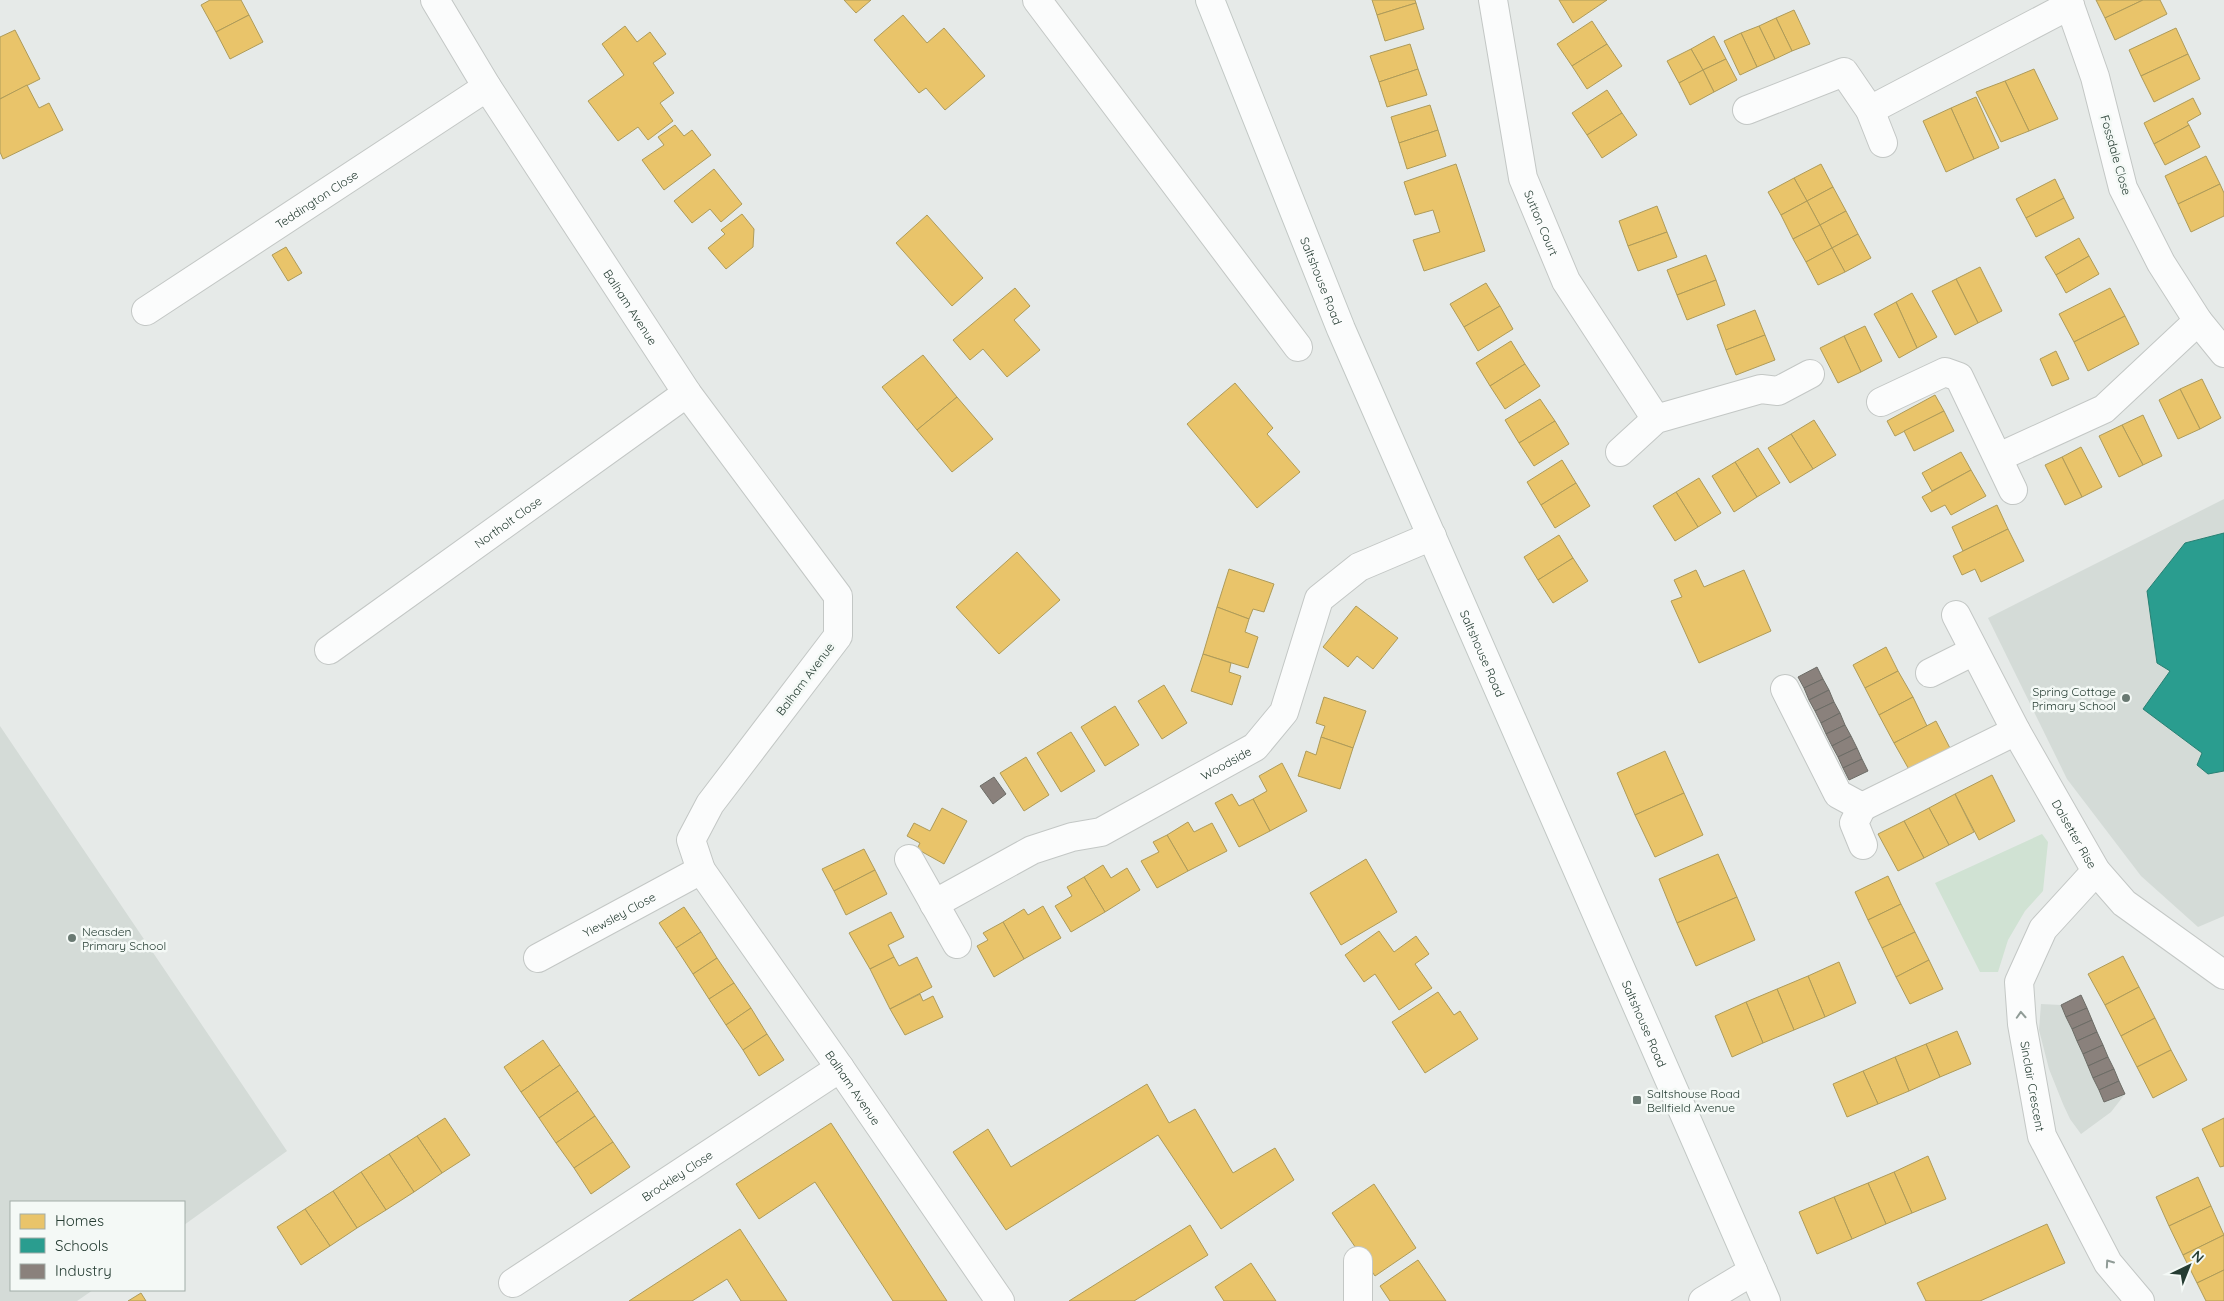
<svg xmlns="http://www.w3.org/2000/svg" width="2224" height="1301" font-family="Quicksand,sans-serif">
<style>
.built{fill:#d4dbd7}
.green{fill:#d0e2d3}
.homes{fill:#e9c46a;stroke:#ae9b59}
.schools{fill:#2a9d8f;stroke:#288073}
.industry{fill:#8a817c;stroke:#6c6c66}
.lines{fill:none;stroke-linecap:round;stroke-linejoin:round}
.minor-casing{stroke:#c3c7c5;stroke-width:30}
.tertiary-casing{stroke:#c3c7c5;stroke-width:30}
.secondary-casing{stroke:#c2c8c5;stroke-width:30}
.minor{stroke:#fbfcfc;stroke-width:28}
.tertiary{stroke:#fbfcfc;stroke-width:28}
.secondary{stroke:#fbfcfc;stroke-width:28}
.oneway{stroke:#909c97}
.poi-dot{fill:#697972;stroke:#f4f9f6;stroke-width:2}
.labels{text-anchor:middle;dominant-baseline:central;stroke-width:5;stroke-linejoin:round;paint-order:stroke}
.street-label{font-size:12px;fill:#253c32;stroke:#f4f9f6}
.poi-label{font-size:12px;fill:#253c32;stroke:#f4f9f6;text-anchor:start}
</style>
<rect width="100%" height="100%" fill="#e6eae8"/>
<!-- built -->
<g class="built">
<polygon points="2224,499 2224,916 2198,927 2141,876 2067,779 1988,618"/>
<polygon points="0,726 287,1151 184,1225 184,1202 11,1202 11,1290 93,1290 77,1301 0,1301"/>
<polygon points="2081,995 2125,1094 2111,1112 2081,1134 2070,1119 2063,1104 2049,1069 2039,1030 2041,1004 2061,1005"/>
</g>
<!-- green -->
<polygon class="green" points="2042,834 2048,842 2043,891 2025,911 2008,940 1998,972 1980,972 1935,883"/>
<!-- homes -->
<g class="homes">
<polygon points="210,0 241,0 249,15 216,32 201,5"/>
<polygon points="844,0 871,0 856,13"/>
<polygon points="1372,0 1415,0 1416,3 1377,15"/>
<polygon points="1559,0 1607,0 1573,23"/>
<polygon points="2096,0 2143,0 2105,18"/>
<polygon points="2143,0 2160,0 2167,14 2115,40 2105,18"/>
<polygon points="1416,3 1424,29 1385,41 1377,15"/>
<polygon points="1794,10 1810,44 1792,51 1776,18"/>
<polygon points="249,15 263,42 230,59 216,32"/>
<polygon points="903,15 927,43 944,28 985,76 945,110 926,88 919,93 874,40"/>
<polygon points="1776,18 1792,51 1775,59 1759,26"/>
<polygon points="1592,21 1607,44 1572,66 1557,44"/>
<polygon points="625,26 637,42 650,32 666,54 653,63 674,93 660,103 673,121 648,140 638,127 618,141 588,101 624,75 602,44"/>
<polygon points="1759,26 1775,59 1757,67 1741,33"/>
<polygon points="2176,28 2188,54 2141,76 2129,50"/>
<polygon points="15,30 40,79 0,99 0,37"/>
<polygon points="1741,33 1757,67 1740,75 1724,41"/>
<polygon points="1714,36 1726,59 1703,70 1691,49"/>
<polygon points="1410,44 1418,69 1379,82 1370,56"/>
<polygon points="1607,44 1622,66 1587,89 1572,66"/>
<polygon points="1691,49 1703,70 1679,83 1667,61"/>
<polygon points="2188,54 2200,79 2154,102 2141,76"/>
<polygon points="1726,59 1737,80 1714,92 1703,70"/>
<polygon points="1418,69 1427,95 1387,107 1379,82"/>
<polygon points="2034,69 2058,119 2029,131 2005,81"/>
<polygon points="1703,70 1714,92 1690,105 1679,83"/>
<polygon points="2005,81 2029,131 2001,142 1976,92"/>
<polygon points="27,85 39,108 49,103 63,130 3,159 0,152 0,99"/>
<polygon points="1607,90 1622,113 1587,135 1572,113"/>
<polygon points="1976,97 1999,148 1974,159 1951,108"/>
<polygon points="2193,98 2201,114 2187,122 2189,125 2154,144 2144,123"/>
<polygon points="1430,105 1438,130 1399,143 1391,117"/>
<polygon points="1951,108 1974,159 1946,172 1923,121"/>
<polygon points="1622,113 1637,135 1602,158 1587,135"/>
<polygon points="675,125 684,136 692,130 711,155 664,190 642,160 664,145 658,137"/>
<polygon points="2189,125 2200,147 2165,165 2154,144"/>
<polygon points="1438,130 1446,156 1407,169 1399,143"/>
<polygon points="2206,156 2220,184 2178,204 2165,176"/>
<polygon points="1456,164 1485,251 1424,271 1413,240 1440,232 1433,210 1415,215 1404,182"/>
<polygon points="1821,164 1833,187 1807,201 1794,178"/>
<polygon points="714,169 742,204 721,222 710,209 692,223 674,201"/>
<polygon points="1794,178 1807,201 1781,215 1768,192"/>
<polygon points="2055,179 2064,198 2026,218 2016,199"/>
<polygon points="2220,184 2224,193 2224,216 2191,232 2178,204"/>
<polygon points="1833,187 1846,211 1820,225 1807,201"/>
<polygon points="2064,198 2074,218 2036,237 2026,218"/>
<polygon points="1807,201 1820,225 1793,239 1781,215"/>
<polygon points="1657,206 1667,232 1628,246 1619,221"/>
<polygon points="1846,211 1858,234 1832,248 1820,225"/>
<polygon points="742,214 754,229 753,247 726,269 708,248 725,234 721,230"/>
<polygon points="927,215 983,278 952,306 896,243"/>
<polygon points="1820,225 1832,248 1806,262 1793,239"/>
<polygon points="1667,232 1677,257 1638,271 1628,246"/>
<polygon points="1858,234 1871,258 1845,272 1832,248"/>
<polygon points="2079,238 2089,256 2056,275 2045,257"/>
<polygon points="286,247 302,273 288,281 272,255"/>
<polygon points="1832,248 1845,272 1818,285 1806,262"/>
<polygon points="1706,255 1716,280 1677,295 1667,270"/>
<polygon points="2089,256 2099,274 2066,293 2056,275"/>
<polygon points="1980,267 2002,311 1978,323 1956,279"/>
<polygon points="1956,279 1978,323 1955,335 1932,291"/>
<polygon points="1716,280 1725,305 1687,320 1677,295"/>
<polygon points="1486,283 1500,306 1464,327 1450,304"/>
<polygon points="1015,288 1030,306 1014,320 1040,350 1007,377 983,349 970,360 953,340"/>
<polygon points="2110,288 2125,316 2074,342 2059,314"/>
<polygon points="1912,293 1937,337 1917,348 1896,302"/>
<polygon points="1896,302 1917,348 1899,358 1874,314"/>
<polygon points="1500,306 1513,329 1478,351 1464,327"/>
<polygon points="1755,310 1765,335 1726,350 1717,325"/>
<polygon points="2125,316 2139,344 2088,371 2074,342"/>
<polygon points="1865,326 1882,361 1861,372 1844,336"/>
<polygon points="1765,335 1775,360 1736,375 1726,350"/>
<polygon points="1844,336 1861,372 1838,383 1820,348"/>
<polygon points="1511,341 1525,364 1490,386 1476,363"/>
<polygon points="2056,351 2069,379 2052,386 2040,359"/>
<polygon points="923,355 957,397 917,430 882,387"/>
<polygon points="1525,364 1540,386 1505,409 1490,386"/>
<polygon points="2202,379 2221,418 2200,429 2180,389"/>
<polygon points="1235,383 1273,428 1267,434 1300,472 1257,508 1187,424"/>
<polygon points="2180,389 2200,429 2178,439 2159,400"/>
<polygon points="1935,395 1944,411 1895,436 1887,421"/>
<polygon points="957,397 993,439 952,472 917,430"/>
<polygon points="1540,399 1555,421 1519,443 1505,420"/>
<polygon points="1944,411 1954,431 1914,451 1904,431"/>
<polygon points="2143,415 2162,456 2143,465 2122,425"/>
<polygon points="1814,420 1836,455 1813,469 1791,434"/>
<polygon points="1555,421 1569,444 1534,466 1519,443"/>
<polygon points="2122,425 2143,465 2119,477 2099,436"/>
<polygon points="1791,434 1813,469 1790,483 1768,448"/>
<polygon points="2081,447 2102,487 2082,497 2062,457"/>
<polygon points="1758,448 1780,483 1757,497 1735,462"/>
<polygon points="1961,452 1971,470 1932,491 1922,473"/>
<polygon points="2062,457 2082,497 2065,505 2045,465"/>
<polygon points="1562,460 1576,483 1541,505 1527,482"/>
<polygon points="1735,462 1757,497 1734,512 1712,476"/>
<polygon points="1971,470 1986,496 1951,515 1945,505 1931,512 1922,497"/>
<polygon points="1699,478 1721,513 1698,527 1676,492"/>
<polygon points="1576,483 1590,506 1555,528 1541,505"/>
<polygon points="1676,492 1698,527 1675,541 1653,506"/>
<polygon points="1997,505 2008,529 1963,551 1952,527"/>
<polygon points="2008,529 2024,561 1981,582 1975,569 1962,575 1953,556"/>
<polygon points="1559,535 1573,558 1538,580 1524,557"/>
<polygon points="1017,552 1060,600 999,654 956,607"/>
<polygon points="1573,558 1588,581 1553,603 1538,580"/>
<polygon points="1229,569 1274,584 1264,612 1253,609 1249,619 1217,607"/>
<polygon points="1696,570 1704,587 1744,570 1771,631 1699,663 1671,601 1682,597 1674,580"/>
<polygon points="1356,606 1398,638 1373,669 1357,656 1348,667 1323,647"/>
<polygon points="1217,607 1249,619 1245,632 1258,637 1248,668 1203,654"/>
<polygon points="1886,647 1898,671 1865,688 1853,665"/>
<polygon points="1203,654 1231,663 1229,672 1241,676 1232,705 1191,691"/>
<polygon points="1898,671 1913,697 1879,715 1865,688"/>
<polygon points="1164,685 1187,723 1162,739 1138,701"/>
<polygon points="1324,697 1366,711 1353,748 1321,737 1325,726 1316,723"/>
<polygon points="1913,697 1927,726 1894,743 1879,715"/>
<polygon points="1115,706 1139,745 1105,766 1081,727"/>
<polygon points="1936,721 1952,752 1911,773 1894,743"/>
<polygon points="1071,732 1095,771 1061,792 1037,753"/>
<polygon points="1321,737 1353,748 1340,789 1298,776 1306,751 1316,755"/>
<polygon points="1665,751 1684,793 1635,815 1617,773"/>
<polygon points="1026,757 1049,795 1024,811 1000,773"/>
<polygon points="1282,763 1307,811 1270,831 1253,799 1267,791 1259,776"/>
<polygon points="1992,775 2015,821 1979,840 1955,794"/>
<polygon points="1684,793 1703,835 1655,857 1635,815"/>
<polygon points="1232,794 1239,806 1253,799 1270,831 1239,847 1215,803"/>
<polygon points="1955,794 1974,832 1949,845 1929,808"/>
<polygon points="942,808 967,821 944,864 917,849 920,843 907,836 914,823 930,831"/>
<polygon points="1929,808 1949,845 1924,858 1904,821"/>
<polygon points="1904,821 1924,858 1898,871 1878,834"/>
<polygon points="1188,822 1194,832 1212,823 1227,851 1188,871 1167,835"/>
<polygon points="1167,835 1188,871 1157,888 1141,861 1159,852 1153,842"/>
<polygon points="864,849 875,870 834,891 822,869"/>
<polygon points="1718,854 1737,897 1677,923 1659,879"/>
<polygon points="1366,859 1397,912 1341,945 1310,893"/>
<polygon points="1103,865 1111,878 1127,868 1140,890 1105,912 1084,877"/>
<polygon points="875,870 887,894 846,915 834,891"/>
<polygon points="1888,876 1901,904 1868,920 1855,892"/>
<polygon points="1084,877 1105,912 1071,932 1055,906 1072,896 1067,887"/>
<polygon points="1737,897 1755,940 1696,966 1677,923"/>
<polygon points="1901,904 1915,932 1882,948 1868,920"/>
<polygon points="1043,906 1061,938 1024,959 1003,922 1024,909 1028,915"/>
<polygon points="684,907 701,932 676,948 659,923"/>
<polygon points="891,912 904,937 888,945 894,957 870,969 849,933"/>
<polygon points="1003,922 1024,959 994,977 977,946 988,940 983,933"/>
<polygon points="1379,931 1394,952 1416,936 1429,954 1415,964 1432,988 1399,1010 1375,974 1364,982 1345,955"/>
<polygon points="701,932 717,958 693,974 676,948"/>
<polygon points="1915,932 1929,960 1896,977 1882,948"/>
<polygon points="2123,956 2139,987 2105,1005 2088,974"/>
<polygon points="894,957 899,966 917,957 932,987 890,1009 870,969"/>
<polygon points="717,958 734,983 709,999 693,974"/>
<polygon points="1929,960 1943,989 1910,1004 1896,977"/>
<polygon points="1839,962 1856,1003 1825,1017 1808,976"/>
<polygon points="1808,976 1825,1017 1794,1030 1777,989"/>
<polygon points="734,983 751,1008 726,1025 709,999"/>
<polygon points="2139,987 2155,1018 2121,1036 2105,1005"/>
<polygon points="1777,989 1794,1030 1763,1043 1746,1002"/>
<polygon points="1438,992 1454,1015 1460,1011 1478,1039 1425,1073 1392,1022"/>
<polygon points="920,994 923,1001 933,996 943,1017 905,1035 890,1009"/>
<polygon points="1746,1002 1763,1043 1732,1057 1715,1016"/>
<polygon points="751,1008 767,1034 743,1050 726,1025"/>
<polygon points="2155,1018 2171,1050 2137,1067 2121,1036"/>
<polygon points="1957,1031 1971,1064 1940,1077 1926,1044"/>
<polygon points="767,1034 784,1060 759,1076 743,1050"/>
<polygon points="543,1040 560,1065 521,1092 504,1067"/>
<polygon points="1926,1044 1940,1077 1909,1091 1895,1057"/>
<polygon points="2171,1050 2187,1080 2153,1098 2137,1067"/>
<polygon points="1895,1057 1909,1091 1878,1104 1863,1071"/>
<polygon points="560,1065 578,1091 539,1118 521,1092"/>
<polygon points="1863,1071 1878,1104 1847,1117 1833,1084"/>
<polygon points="1147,1084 1169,1123 1195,1109 1233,1173 1275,1148 1294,1180 1221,1229 1158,1135 1006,1230 953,1152 988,1129 1011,1167"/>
<polygon points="578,1091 595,1116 556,1143 539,1118"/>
<polygon points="595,1116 613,1142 574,1168 556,1143"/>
<polygon points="445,1118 470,1155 442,1173 417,1136"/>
<polygon points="2224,1118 2224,1166 2220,1167 2202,1129"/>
<polygon points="831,1123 947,1301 893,1301 815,1182 759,1219 736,1184"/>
<polygon points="417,1136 442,1173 414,1192 389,1154"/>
<polygon points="613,1142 630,1167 591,1194 574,1168"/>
<polygon points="389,1154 414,1192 386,1210 361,1172"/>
<polygon points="1928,1156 1946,1199 1912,1213 1894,1172"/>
<polygon points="361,1172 386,1210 357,1228 333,1191"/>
<polygon points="1894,1172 1912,1213 1886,1224 1868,1183"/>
<polygon points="2198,1177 2211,1206 2169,1226 2156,1197"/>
<polygon points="1868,1183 1886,1224 1852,1239 1834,1197"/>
<polygon points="1374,1184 1416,1248 1375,1276 1332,1213"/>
<polygon points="333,1191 357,1228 330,1246 305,1209"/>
<polygon points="1834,1197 1852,1239 1817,1254 1799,1212"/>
<polygon points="2211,1206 2224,1235 2183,1255 2169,1226"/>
<polygon points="305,1209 330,1246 301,1265 277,1227"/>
<polygon points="2047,1224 2065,1263 1980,1301 1926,1301 1917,1283"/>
<polygon points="1190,1225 1208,1255 1134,1301 1069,1301"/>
<polygon points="740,1229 787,1301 741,1301 727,1279 692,1301 629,1301"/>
<polygon points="2224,1235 2224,1270 2197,1283 2183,1255"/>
<polygon points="1418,1260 1446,1301 1390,1301 1380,1286"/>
<polygon points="1251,1263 1276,1301 1224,1301 1215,1287"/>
<polygon points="2224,1270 2224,1301 2206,1301 2197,1283"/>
<polygon points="141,1293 146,1301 128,1301"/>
</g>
<!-- schools -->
<polygon class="schools" points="2224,533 2224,771 2208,774 2197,765 2202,753 2143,709 2170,671 2157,663 2147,591 2185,543"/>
<!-- industry -->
<g class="industry">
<polygon points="1817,667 1823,679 1804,688 1798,677"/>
<polygon points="1823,679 1829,690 1809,700 1804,688"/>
<polygon points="1829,690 1834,702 1815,711 1809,700"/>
<polygon points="1834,702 1840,713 1821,723 1815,711"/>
<polygon points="1840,713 1845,725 1826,734 1821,723"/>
<polygon points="1845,725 1851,736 1832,746 1826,734"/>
<polygon points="1851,736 1857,748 1838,757 1832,746"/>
<polygon points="1857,748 1862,759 1843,768 1838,757"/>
<polygon points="1862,759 1868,771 1849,780 1843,768"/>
<polygon points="994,777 1006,794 993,804 980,786"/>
<polygon points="2081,995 2087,1008 2066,1017 2061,1005"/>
<polygon points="2087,1008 2092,1020 2072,1029 2066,1017"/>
<polygon points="2092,1020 2097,1032 2077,1041 2072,1029"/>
<polygon points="2097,1032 2103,1045 2083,1054 2077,1041"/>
<polygon points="2103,1045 2108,1057 2088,1066 2083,1054"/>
<polygon points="2108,1057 2114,1069 2093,1078 2088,1066"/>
<polygon points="2114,1069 2119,1081 2099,1090 2093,1078"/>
<polygon points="2119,1081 2125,1094 2104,1102 2099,1090"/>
</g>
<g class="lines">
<!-- minor casing -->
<g class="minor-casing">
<g id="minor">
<path id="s1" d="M 435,0 L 487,87 L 687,393 L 838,596 L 838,636 L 710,804 L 691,840 L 701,870 L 840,1068 L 1000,1301"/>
<polyline points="1037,0 1298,347"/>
<path id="s2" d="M 1493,0 L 1523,178 L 1566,281 L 1656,419"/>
<polyline points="1747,110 1844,72 1870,110 1883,143"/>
<polyline points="1870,110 2070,5"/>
<path id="s3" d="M 146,311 L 487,87"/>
<polyline points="2198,321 2224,353"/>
<polyline points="1881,402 1945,372 1959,377 2013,490"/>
<polyline points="1620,452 1656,419 1761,389 1778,391 1810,374"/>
<polyline points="1999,457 2104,409 2198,321 2161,263 2123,188 2095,77 2068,0"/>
<path id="s4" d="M 1956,615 L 2016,731 L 2096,871 L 2124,903 L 2224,975"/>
<path id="s5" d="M 329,650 L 687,393"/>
<polyline points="1930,673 1974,651"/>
<polyline points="1785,689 1838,794 1862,807 2016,731"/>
<polyline points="1862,807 1854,823 1863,845"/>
<polyline points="909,859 957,944"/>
<path id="s6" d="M 2096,871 L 2043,929 L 2019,982 L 2022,1024 L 2042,1136 L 2108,1263 L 2140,1301"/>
<path id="s7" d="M 934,904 L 1032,850 L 1072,837 L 1101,832 L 1255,747 L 1284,712 L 1319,599 L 1359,567 L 1432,536"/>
<path id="s8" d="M 538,958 L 701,870"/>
<polyline points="1358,1261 1358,1301"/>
<path id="s9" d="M 513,1283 L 840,1068"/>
</g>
</g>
<!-- tertiary casing -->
<g class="tertiary-casing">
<polyline id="tertiary" points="1703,1301 1753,1271"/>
</g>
<!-- secondary casing -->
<g class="secondary-casing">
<g id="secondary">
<path id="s10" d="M 1210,0 L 1341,329 L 1766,1301"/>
</g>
</g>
<!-- minor -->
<use href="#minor" class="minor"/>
<!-- tertiary -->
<use href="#tertiary" class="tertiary"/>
<!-- secondary -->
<use href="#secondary" class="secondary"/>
</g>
<!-- one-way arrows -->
<defs><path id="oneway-chevron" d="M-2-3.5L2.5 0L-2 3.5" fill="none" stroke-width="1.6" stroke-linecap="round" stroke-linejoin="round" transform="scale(1.25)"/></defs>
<g class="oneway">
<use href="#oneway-chevron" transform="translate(2021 1015) rotate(-93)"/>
<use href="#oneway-chevron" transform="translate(2109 1263) rotate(-125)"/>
</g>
<!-- markers -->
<g class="poi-dot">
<circle cx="2126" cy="698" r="5"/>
<circle cx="72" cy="938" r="5"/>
<rect x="1632" y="1095" width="10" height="10" rx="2.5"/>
</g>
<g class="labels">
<!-- street labels -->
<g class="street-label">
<text transform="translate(2116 155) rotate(74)">Fossdale Close</text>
<text stroke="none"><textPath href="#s3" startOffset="204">Teddington Close</textPath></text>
<text stroke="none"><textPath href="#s2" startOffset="229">Sutton Court</textPath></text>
<text stroke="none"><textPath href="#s10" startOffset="302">Saltshouse Road</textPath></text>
<text stroke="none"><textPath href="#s1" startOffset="364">Balham Avenue</textPath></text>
<text stroke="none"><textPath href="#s5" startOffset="220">Northolt Close</textPath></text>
<text stroke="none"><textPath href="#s10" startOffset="708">Saltshouse Road</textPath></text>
<text transform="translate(805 679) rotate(-53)">Balham Avenue</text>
<text stroke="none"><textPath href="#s7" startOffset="326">Woodside</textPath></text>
<text stroke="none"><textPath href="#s4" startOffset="249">Dalsetter Rise</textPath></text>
<text stroke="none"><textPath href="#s8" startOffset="92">Yiewsley Close</textPath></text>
<text stroke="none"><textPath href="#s10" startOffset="1112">Saltshouse Road</textPath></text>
<text stroke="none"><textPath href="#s6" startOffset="242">Sinclair Crescent</textPath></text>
<text stroke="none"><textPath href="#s1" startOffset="1309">Balham Avenue</textPath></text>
<text stroke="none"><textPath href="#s9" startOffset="196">Brockley Close</textPath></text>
</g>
<!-- poi labels -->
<g class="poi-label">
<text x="2116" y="691" text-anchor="end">Spring Cottage<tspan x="2116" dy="14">Primary School</tspan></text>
<text x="82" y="931">Neasden<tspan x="82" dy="14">Primary School</tspan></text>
<text x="1647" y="1093">Saltshouse Road<tspan x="1647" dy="14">Bellfield Avenue</tspan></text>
</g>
</g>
<!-- legend -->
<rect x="10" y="1201" width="175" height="90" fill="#f4f9f6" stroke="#a1ada8"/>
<rect x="20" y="1214" width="25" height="15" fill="#e9c46a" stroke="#a1ada8"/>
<text x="55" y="1226" font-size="15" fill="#253c32">Homes</text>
<rect x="20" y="1238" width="25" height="15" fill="#2a9d8f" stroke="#a1ada8"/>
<text x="55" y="1251" font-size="15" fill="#253c32">Schools</text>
<rect x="20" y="1264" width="25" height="15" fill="#8a817c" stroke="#a1ada8"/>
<text x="55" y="1276" font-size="15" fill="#253c32">Industry</text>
<!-- north arrow -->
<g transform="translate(2189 1266) rotate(43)" stroke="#f4f9f6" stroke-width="4" paint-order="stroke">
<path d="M0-4L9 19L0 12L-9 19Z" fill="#253c32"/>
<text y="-8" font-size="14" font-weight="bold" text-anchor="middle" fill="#253c32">N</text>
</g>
</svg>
